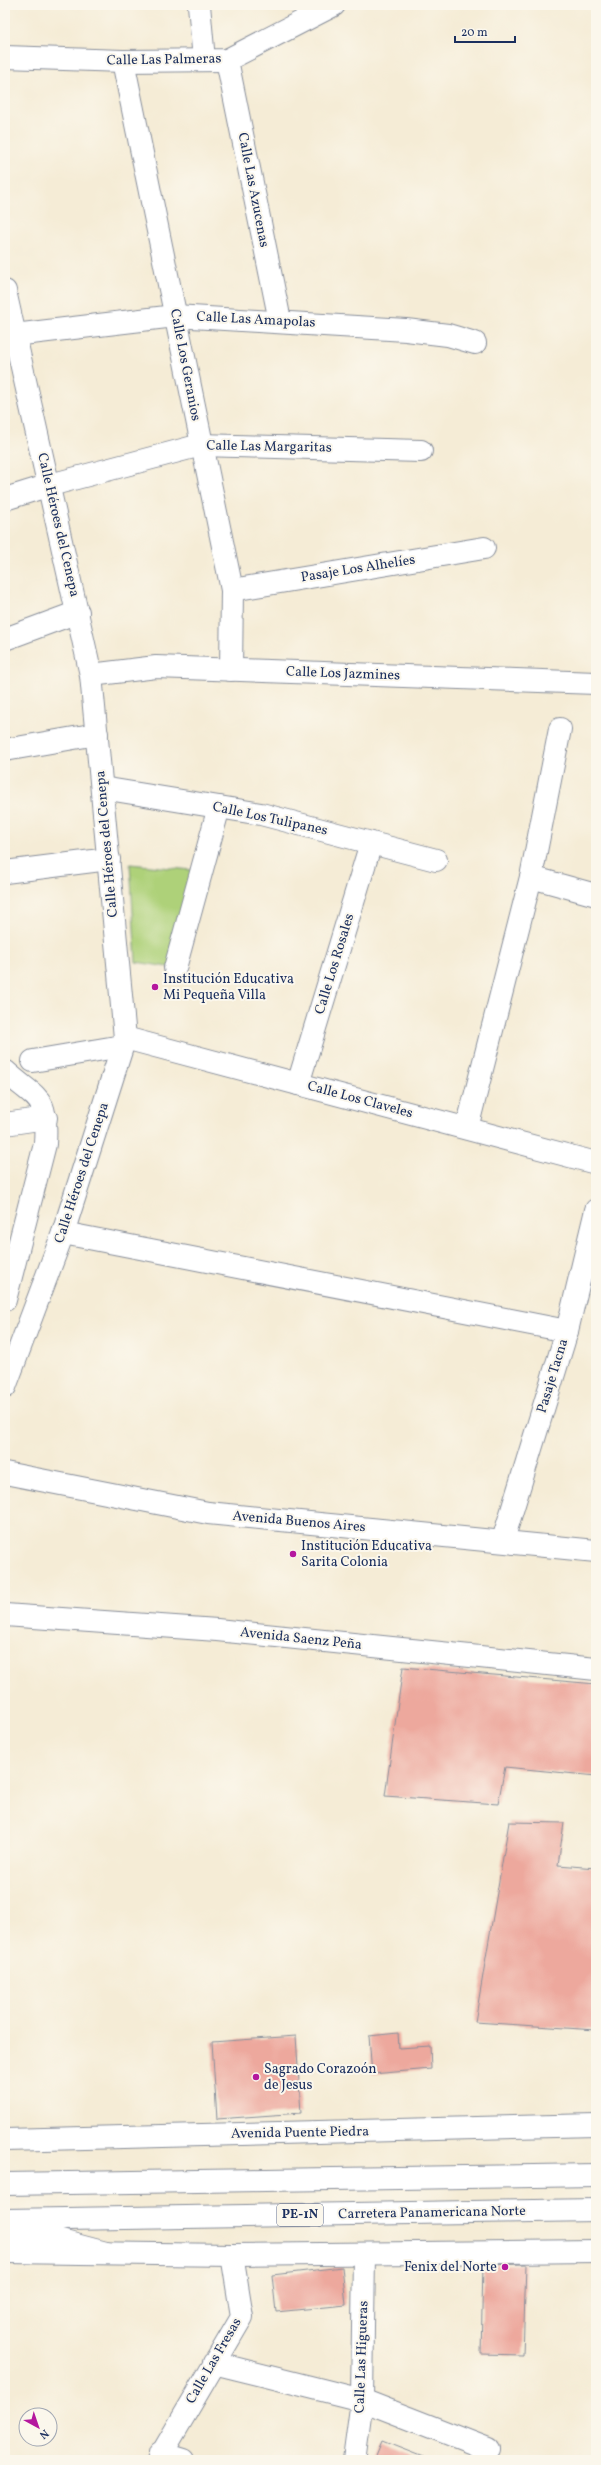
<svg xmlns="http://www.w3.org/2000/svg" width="601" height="2465" font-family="Vollkorn,serif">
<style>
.green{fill:#aed179;stroke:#64806c}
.building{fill:#eda89d}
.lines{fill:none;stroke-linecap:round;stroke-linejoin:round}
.minor-casing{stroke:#888e9a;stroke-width:24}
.major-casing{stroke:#888e9a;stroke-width:24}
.highway-casing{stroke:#888e9a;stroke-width:24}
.minor{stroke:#fff;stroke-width:22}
.major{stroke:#fff;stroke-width:22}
.highway{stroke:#fff;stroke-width:22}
.poi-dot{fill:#b5179e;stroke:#fbf7ec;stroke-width:1.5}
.labels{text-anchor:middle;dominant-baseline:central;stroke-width:4;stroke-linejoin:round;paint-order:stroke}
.shield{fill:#fbf7ec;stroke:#5e6b89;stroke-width:1}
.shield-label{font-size:13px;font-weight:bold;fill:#1b2f5e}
.street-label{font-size:14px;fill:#1b2f5e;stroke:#fbf7ec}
.poi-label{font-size:14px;fill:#1b2f5e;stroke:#fbf7ec;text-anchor:start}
</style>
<rect width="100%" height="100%" fill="#fbf7ec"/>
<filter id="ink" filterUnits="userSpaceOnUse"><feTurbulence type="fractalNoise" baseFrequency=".025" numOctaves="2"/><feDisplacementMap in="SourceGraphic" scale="8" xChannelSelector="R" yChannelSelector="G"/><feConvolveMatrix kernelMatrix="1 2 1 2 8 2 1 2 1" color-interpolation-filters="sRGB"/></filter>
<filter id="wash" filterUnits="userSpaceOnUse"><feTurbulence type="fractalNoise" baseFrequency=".012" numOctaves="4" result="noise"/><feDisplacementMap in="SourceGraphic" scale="16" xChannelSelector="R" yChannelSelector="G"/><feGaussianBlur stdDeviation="0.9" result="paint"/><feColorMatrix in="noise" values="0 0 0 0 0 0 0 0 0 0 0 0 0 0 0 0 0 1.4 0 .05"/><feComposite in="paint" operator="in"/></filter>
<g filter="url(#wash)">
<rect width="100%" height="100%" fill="#f5ecd6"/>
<!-- green -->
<polygon class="green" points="130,864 202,871 175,968 136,962"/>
<g id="blocks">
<!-- building -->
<g class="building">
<polygon points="403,1667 596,1684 596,1776 505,1767 498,1804 385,1796"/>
<polygon points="509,1822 564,1823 558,1865 596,1868 596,2030 475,2022"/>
<polygon points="398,2033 399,2048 430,2046 431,2069 372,2074 369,2036"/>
<polygon points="296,2036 301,2113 217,2119 212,2042"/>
<polygon points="526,2264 523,2355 481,2354 483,2265"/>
<polygon points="342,2267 346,2305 276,2312 272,2275"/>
<polygon points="382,2441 428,2459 428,2460 374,2460"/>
</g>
</g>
</g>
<g filter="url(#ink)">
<use href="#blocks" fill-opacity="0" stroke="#888e9a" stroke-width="1"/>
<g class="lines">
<!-- minor casing -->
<g class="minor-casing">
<g id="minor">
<polyline points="199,5 204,60"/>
<polyline points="5,57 123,61 227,60 334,5"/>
<polyline points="227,60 280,321"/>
<polyline points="123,61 232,590 231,670"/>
<polyline points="5,291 91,675 125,1038 63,1233 5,1387"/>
<polyline points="5,339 14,335 175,316 406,330 448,335 475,343"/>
<polyline points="5,499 50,485 201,445 421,451"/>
<polyline points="232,590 484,548"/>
<polyline points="5,639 78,612"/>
<polyline points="91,675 156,667 596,683"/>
<polyline points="5,750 97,734"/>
<polyline points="102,788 261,814 436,860"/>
<polyline points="5,872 109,859"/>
<polyline points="531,877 596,895"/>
<polyline points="175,968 219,807"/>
<polyline points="125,1038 596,1163"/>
<polyline points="33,1061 122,1046"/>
<path d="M 5,1071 C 38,1101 48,1094 45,1144 L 5,1300"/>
<polyline points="298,1084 371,843"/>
<polyline points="5,1124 46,1118"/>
<polyline points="467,1128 531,877 560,729"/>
<polyline points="63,1233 567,1331"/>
<polyline points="503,1540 567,1331 596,1210"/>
<polyline points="214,2363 362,2400 488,2449"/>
<polyline points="160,2453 183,2460"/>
<polyline points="158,2460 242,2317 232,2255"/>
<polyline points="354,2460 362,2400 364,2254"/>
</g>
</g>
<!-- major casing -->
<g class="major-casing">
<g id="major">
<polyline points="5,1473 208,1513 596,1551"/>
<polyline points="5,1615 217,1630 596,1669"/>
<polyline points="5,2140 596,2125"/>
<polyline points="5,2252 232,2255 596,2251"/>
</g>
</g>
<!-- highway casing -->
<g class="highway-casing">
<g id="highway">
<polyline points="5,2184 596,2175"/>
<polyline points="5,2220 596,2210"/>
<polyline points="5,2232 53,2239 106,2253"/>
</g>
</g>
<!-- minor -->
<use href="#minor" class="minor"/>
<!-- major -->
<use href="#major" class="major"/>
<!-- highway -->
<use href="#highway" class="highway"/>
</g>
</g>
<!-- markers -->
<g class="poi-dot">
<circle cx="155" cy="987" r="4"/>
<circle cx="293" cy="1554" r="4"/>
<circle cx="256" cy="2077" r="4"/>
<circle cx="505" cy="2267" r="4"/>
</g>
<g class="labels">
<!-- shield labels -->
<rect class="shield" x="277" y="2204" width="46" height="22" rx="3"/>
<g class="shield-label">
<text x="300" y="2215">PE-1N</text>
</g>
<!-- street labels -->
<g class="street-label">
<text transform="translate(164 60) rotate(-1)">Calle Las Palmeras</text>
<text transform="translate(253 190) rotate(79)">Calle Las Azucenas</text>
<text transform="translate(256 320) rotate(3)">Calle Las Amapolas</text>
<text transform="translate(185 365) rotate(79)">Calle Los Geranios</text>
<text transform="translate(269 447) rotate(1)">Calle Las Margaritas</text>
<text transform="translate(58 525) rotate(77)">Calle Héroes del Cenepa</text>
<text transform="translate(358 569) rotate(-9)">Pasaje Los Alhelíes</text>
<text transform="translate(343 674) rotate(2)">Calle Los Jazmines</text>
<text transform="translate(270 819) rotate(12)">Calle Los Tulipanes</text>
<text transform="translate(107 844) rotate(-95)">Calle Héroes del Cenepa</text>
<text transform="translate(335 964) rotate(-73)">Calle Los Rosales</text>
<text transform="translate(360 1100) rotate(15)">Calle Los Claveles</text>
<text transform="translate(82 1173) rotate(-72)">Calle Héroes del Cenepa</text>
<text transform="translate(553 1376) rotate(-73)">Pasaje Tacna</text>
<text transform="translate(299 1522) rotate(5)">Avenida Buenos Aires</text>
<text transform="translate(301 1639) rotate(6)">Avenida Saenz Peña</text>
<text transform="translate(300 2133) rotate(-1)">Avenida Puente Piedra</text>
<text transform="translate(432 2213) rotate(-1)">Carretera Panamericana Norte</text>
<text transform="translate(362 2357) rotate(-88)">Calle Las Higueras</text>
<text transform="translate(214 2361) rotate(-60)">Calle Las Fresas</text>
</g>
<!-- poi labels -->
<g class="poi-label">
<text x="163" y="979">Institución Educativa<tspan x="163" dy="16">Mi Pequeña Villa</tspan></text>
<text x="301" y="1546">Institución Educativa<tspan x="301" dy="16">Sarita Colonia</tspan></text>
<text x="264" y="2069">Sagrado Corazoón<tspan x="264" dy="16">de Jesus</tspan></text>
<text x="497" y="2267" text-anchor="end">Fenix del Norte</text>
</g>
</g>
<!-- margin -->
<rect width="601" height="2465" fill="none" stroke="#fbf7ec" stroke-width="20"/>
<!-- north arrow -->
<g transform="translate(38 2427) rotate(140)"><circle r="19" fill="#fbf7ec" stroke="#a1a7b3"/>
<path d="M0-3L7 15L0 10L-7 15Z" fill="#b5179e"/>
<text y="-6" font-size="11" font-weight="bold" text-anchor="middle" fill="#1b2f5e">N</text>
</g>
<!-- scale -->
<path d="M455 36v6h60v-6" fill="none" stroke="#1b2f5e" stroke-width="2"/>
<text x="461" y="36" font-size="12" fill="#1b2f5e" stroke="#fbf7ec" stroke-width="3" paint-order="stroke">20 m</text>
</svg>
